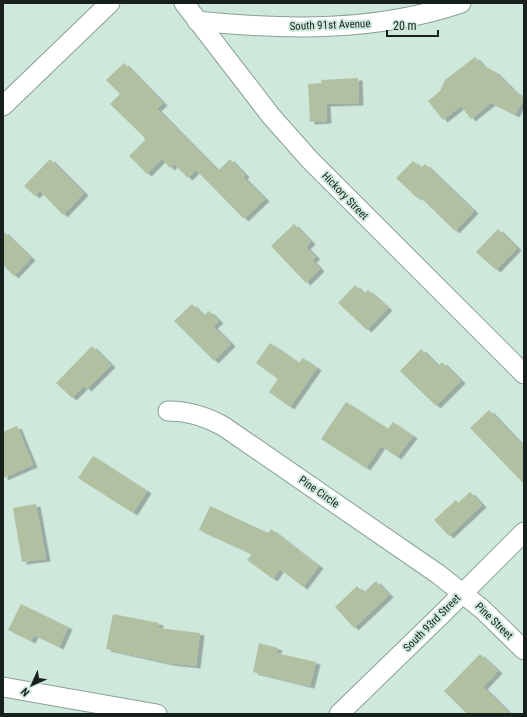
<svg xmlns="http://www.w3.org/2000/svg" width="527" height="717" font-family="'Roboto Condensed',sans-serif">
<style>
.building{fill:#b0c0a0;filter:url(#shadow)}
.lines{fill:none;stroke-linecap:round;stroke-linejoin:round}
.minor-casing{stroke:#8aa195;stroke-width:21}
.minor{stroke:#fff;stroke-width:19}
.labels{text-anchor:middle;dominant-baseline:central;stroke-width:4;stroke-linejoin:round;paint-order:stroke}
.street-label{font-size:11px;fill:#17201c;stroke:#cfe8dc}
</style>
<defs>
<filter id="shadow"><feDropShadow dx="4.5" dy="2.5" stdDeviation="0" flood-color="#0004"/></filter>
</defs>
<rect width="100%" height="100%" fill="#cfe8dc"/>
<!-- building -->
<g class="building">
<polygon points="475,57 482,65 495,72 512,89 524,98 515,115 491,103 471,119 461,106 443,120 428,101 440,91 445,80"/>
<polygon points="124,63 163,103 157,109 218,171 230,159 245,175 243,177 265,199 244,219 196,170 188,178 174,164 170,168 162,159 147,174 129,156 145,140 144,137 110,104 120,94 106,80"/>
<polygon points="358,78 359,103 326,104 327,121 310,122 308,84 322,83 321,80"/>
<polygon points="50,159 84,193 63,215 40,191 35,196 24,186"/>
<polygon points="413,161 421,168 425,164 474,211 455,231 419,196 417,198 396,178"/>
<polygon points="294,224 311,242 306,247 316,257 312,260 320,269 306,283 271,246"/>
<polygon points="498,229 517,248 496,270 476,252"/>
<polygon points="3,231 31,258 14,276 3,265"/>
<polygon points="355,285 364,294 368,290 388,308 367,330 338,303"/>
<polygon points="192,304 203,316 209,311 219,321 213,326 231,344 214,361 174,321"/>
<polygon points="270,343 299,363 303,358 317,368 290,407 269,392 278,379 256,363"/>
<polygon points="92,346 111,365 87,389 84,386 72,398 56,383"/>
<polygon points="421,349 438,366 442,362 461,381 436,406 400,371"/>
<polygon points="346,402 388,429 393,422 413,436 397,457 381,446 366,468 321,439"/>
<polygon points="489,410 524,447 524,484 470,428"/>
<polygon points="17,426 33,465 3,478 3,432"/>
<polygon points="93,456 147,491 133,513 78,478"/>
<polygon points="470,492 482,505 449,536 434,520 456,500 458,503"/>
<polygon points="36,504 46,559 22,562 13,508"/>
<polygon points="210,506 268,533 271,529 319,566 303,587 280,569 273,579 247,560 252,554 199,530"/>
<polygon points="376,581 389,595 354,628 335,607 357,586 363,593"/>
<polygon points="21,604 68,627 59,647 34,635 31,641 8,630"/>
<polygon points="113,614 159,623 158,628 200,633 196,666 169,663 106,649"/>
<polygon points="259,643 278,648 276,653 316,662 310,686 253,672"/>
<polygon points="480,654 498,671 483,687 510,714 467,714 444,691"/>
</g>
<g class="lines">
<!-- minor casing -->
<g class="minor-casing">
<g id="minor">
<polyline points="184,3 271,116 310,160 524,374"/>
<path d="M 197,21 C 285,30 376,32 461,3"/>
<polyline points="3,106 110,3"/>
<path d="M 168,411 C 189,411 205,416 223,426 L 438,574 L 482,609 L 524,650"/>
<polyline points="3,687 157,714"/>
<polyline points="339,714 443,613 524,532"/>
</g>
</g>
<!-- minor -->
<use href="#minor" class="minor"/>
</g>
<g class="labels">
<!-- street labels -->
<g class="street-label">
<text transform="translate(330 25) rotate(-2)">South 91st Avenue</text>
<text transform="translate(345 196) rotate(46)">Hickory Street</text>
<text transform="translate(319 492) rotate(35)">Pine Circle</text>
<text transform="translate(494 621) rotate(44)">Pine Street</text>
<text transform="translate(432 623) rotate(-45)">South 93rd Street</text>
</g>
</g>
<!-- border -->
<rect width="527" height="717" fill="none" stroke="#17201c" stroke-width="8"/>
<!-- north arrow -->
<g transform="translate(32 685) rotate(225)" stroke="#cfe8dc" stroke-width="3" paint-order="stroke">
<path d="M0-3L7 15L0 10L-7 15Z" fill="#17201c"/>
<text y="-6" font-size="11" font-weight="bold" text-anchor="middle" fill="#17201c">N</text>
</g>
<!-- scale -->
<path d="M387 30v6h51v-6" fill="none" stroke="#17201c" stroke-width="2"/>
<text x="393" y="30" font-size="12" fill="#17201c" stroke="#cfe8dc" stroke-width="3" paint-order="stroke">20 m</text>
</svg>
